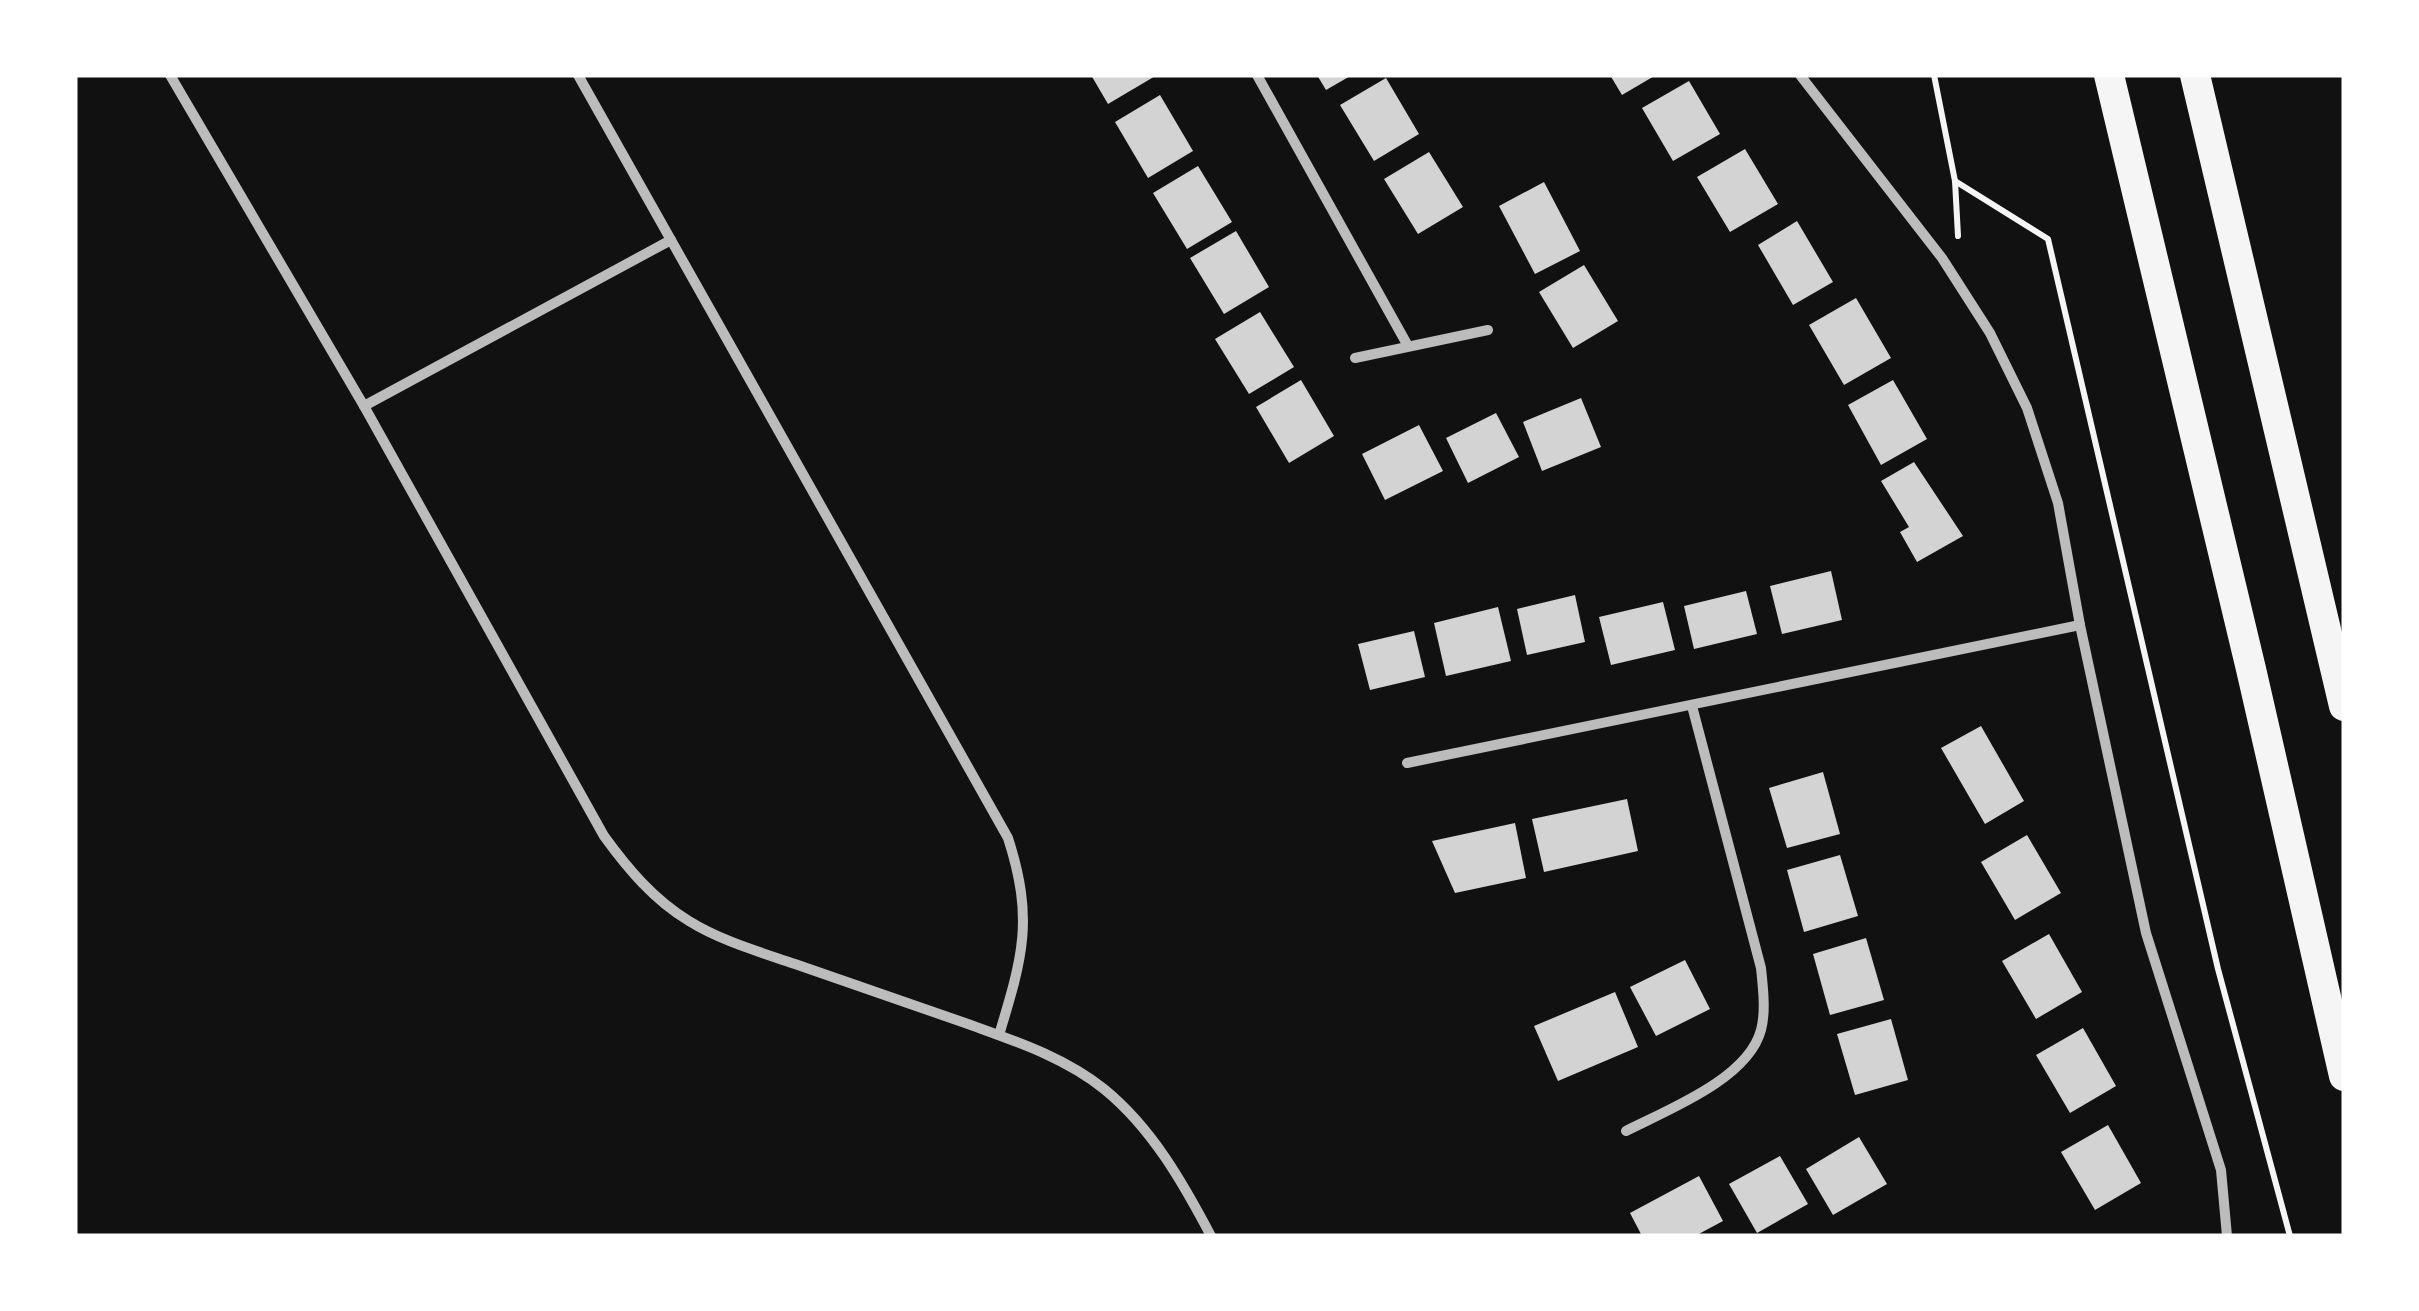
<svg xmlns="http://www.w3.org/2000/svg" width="2419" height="1311" font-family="Manrope,sans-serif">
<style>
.building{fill:#d3d3d3}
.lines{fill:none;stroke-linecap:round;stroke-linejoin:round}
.path{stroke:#f5f5f5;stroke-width:6}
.minor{stroke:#bcbcbc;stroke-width:10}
.motorway{stroke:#f5f5f5;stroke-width:30}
</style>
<rect width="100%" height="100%" fill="#111"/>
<!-- building -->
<g class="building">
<polygon points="1091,75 1157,75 1108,104"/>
<polygon points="1317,75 1352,75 1326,90"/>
<polygon points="1610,75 1656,75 1622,95"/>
<polygon points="1386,78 1419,134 1374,161 1340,105"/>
<polygon points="1689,81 1720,134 1673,161 1642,108"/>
<polygon points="1160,95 1193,151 1148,178 1115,122"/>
<polygon points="1745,149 1778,204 1730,232 1697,177"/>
<polygon points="1429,152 1463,207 1418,234 1384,179"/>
<polygon points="1198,166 1232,222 1187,249 1153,193"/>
<polygon points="1544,182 1580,251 1535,274 1499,206"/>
<polygon points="1797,221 1833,282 1793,305 1758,245"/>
<polygon points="1236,231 1269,287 1224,314 1190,258"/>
<polygon points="1584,265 1618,321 1573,348 1539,292"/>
<polygon points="1856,298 1891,358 1844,385 1809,325"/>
<polygon points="1260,312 1294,367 1249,394 1215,339"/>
<polygon points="1301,380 1334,436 1289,463 1256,407"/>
<polygon points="1893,380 1927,439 1881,465 1848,405"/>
<polygon points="1581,398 1601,447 1542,471 1523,422"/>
<polygon points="1496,413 1519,457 1468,483 1446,438"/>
<polygon points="1419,425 1443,471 1385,500 1362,454"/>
<polygon points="1914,462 1963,536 1917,562 1900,532 1909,527 1881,481"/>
<polygon points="1831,571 1842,620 1782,634 1770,586"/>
<polygon points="1746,591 1757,634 1694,649 1684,606"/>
<polygon points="1575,595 1585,642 1527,655 1517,609"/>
<polygon points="1663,602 1675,650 1611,665 1599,617"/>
<polygon points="1498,607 1511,661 1446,676 1434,623"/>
<polygon points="1414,631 1425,677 1370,690 1358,644"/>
<polygon points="1981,726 2024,801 1985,824 1941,748"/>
<polygon points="1823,772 1840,834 1787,848 1769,788"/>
<polygon points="1627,799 1638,851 1544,872 1532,819"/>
<polygon points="1515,823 1526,878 1455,893 1432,841"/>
<polygon points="2027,835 2061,893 2015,920 1981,862"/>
<polygon points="1840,855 1858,916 1804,932 1787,870"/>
<polygon points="2049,934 2082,992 2036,1019 2002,961"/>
<polygon points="1866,938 1884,1000 1830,1015 1813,954"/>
<polygon points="1685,960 1710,1009 1656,1036 1630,987"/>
<polygon points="1615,992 1638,1047 1558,1081 1534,1026"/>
<polygon points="1891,1019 1908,1080 1855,1095 1837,1034"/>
<polygon points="2083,1028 2116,1086 2070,1113 2036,1055"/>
<polygon points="2108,1125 2141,1183 2095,1210 2061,1152"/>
<polygon points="1859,1137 1887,1184 1833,1215 1806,1169"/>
<polygon points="1780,1156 1808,1204 1757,1233 1729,1184"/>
<polygon points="1699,1176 1723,1221 1695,1236 1642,1236 1630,1213"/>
</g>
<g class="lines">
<!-- path -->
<g class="path">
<polyline points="1934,75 1955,181 1958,236"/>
<polyline points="1955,181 2048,239 2218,969 2290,1236"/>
</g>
<!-- minor -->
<g class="minor">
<path d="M 170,75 L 364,406 L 604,836 C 628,869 654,900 689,921 C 721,941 760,952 795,964 C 853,984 910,1004 968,1024 C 1015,1041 1064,1057 1104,1089 C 1152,1128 1183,1183 1211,1236"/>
<path d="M 578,75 L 1008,838 C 1034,919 1023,956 999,1035"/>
<polyline points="1257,75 1408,346"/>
<polyline points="1800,75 1942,258 1990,333 2027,408 2058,503 2080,625 2146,933 2221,1170 2227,1236"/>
<polyline points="1355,358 1488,330"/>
<polyline points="364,406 671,240"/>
<polyline points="1407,763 2080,625"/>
<path d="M 1626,1131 C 1667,1110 1748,1079 1761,1030 C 1766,1011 1763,988 1761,968 L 1692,706"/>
</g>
<!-- motorway -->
<g class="motorway">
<polyline points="2109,75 2251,669 2344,1076"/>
<polyline points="2195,75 2344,706"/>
</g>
</g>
<!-- border -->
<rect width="2419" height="1311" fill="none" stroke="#ffffff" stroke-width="155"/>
</svg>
